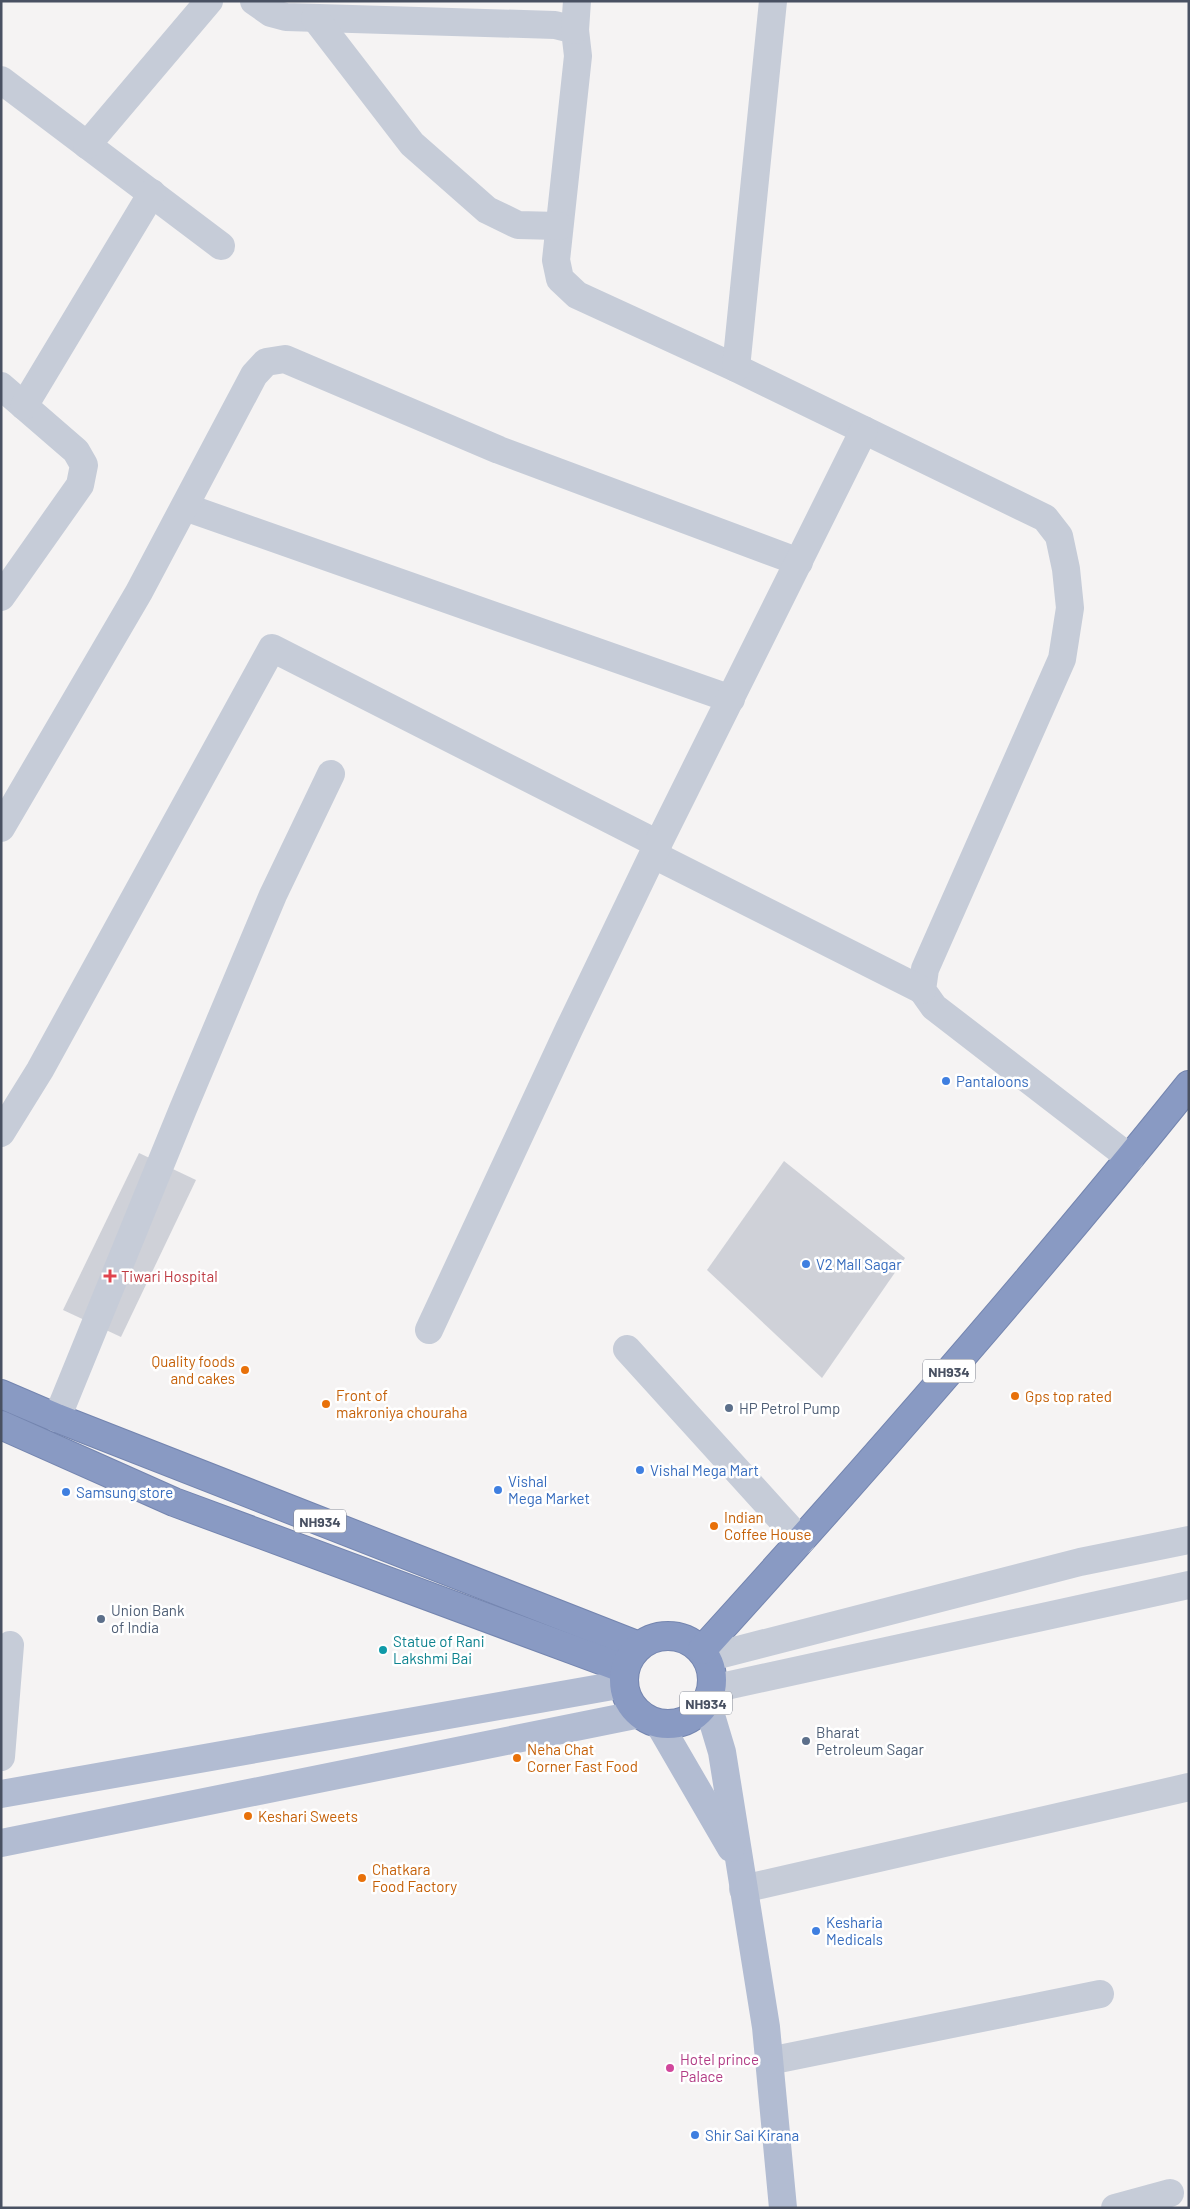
<svg xmlns="http://www.w3.org/2000/svg" width="1190" height="2209" font-family="Barlow,sans-serif">
<style>
.building{fill:#cfd1d8}
.lines{fill:none;stroke-linecap:round;stroke-linejoin:round}
.highway-casing{stroke:#7485af;stroke-width:30}
.minor{stroke:#c6ccd8;stroke-width:28}
.major{stroke:#b2bcd2;stroke-width:28}
.highway{stroke:#899ac3;stroke-width:28}
.shop-dot{fill:#3f7fe0;stroke:#fff;stroke-width:2}
.health-dot{fill:#e0444e;stroke:#fff;stroke-width:2}
.food-dot{fill:#e8710a;stroke:#fff;stroke-width:2}
.service-dot{fill:#5c6f8a;stroke:#fff;stroke-width:2}
.culture-dot{fill:#0f9aa8;stroke:#fff;stroke-width:2}
.hotel-dot{fill:#d1479c;stroke:#fff;stroke-width:2}
.labels{text-anchor:middle;dominant-baseline:central;stroke-width:5;stroke-linejoin:round;paint-order:stroke}
.shield{fill:#fff;stroke:#808591;stroke-width:1}
.shield-label{font-size:14px;font-weight:bold;fill:#495162}
.shop-label{font-size:15px;fill:#366cbe;stroke:#fff;text-anchor:start}
.health-label{font-size:15px;fill:#be3a42;stroke:#fff;text-anchor:start}
.food-label{font-size:15px;fill:#c56008;stroke:#fff;text-anchor:start}
.service-label{font-size:15px;fill:#4e5e75;stroke:#fff;text-anchor:start}
.culture-label{font-size:15px;fill:#0d838f;stroke:#fff;text-anchor:start}
.hotel-label{font-size:15px;fill:#b23c85;stroke:#fff;text-anchor:start}
</style>
<rect width="100%" height="100%" fill="#f5f3f3"/>
<!-- building -->
<g class="building">
<polygon points="139,1153 196,1180 121,1337 63,1310"/>
<polygon points="784,1161 905,1258 822,1378 707,1270"/>
</g>
<g class="lines">
<!-- highway casing -->
<g class="highway-casing">
<g id="highway">
<polyline points="1,1394 57,1418 639,1646"/>
<polyline points="1,1425 174,1502 625,1669"/>
<circle cx="668" cy="1680" r="44"/>
<path d="M 702,1650 C 869,1466 1033,1279 1189,1085"/>
</g>
</g>
<!-- minor -->
<g class="minor">
<polyline points="254,1 271,13 286,17 555,25 575,30 578,56 556,260 560,279 577,295 736,368 1045,518 1059,536 1066,569 1070,608 1062,659 925,969 922,990 934,1007 1130,1158"/>
<polyline points="315,18 412,144 487,210 518,225 559,226"/>
<polyline points="575,30 577,1"/>
<polyline points="1,80 221,246"/>
<polyline points="87,145 209,1"/>
<polyline points="736,368 773,1"/>
<polyline points="1,386 76,451 84,465 80,485 1,597"/>
<polyline points="24,406 152,193"/>
<polyline points="185,507 731,699"/>
<polyline points="1,828 139,592 254,375 266,362 285,359 499,450 799,562"/>
<polyline points="654,855 922,990"/>
<polyline points="1,1133 40,1070 272,648 658,844"/>
<polyline points="429,1330 569,1029 658,844 864,430"/>
<polyline points="627,1349 801,1541"/>
<polyline points="57,1418 183,1109 273,895 331,774"/>
<polyline points="707,1658 1080,1562 1189,1540"/>
<polyline points="712,1689 1189,1585"/>
<polyline points="1,1757 10,1645"/>
<polyline points="743,1889 1189,1787"/>
<polyline points="769,2061 1100,1994"/>
<polyline points="1115,2208 1170,2193"/>
</g>
<!-- major -->
<g class="major">
<polyline points="707,1702 722,1752 766,2027 783,2208"/>
<polyline points="659,1724 731,1848"/>
<polyline points="1,1794 624,1684"/>
<polyline points="1,1843 640,1714"/>
</g>
<!-- highway -->
<use href="#highway" class="highway"/>
</g>
<!-- markers -->
<g class="shop-dot">
<circle cx="946" cy="1081" r="5"/>
<circle cx="806" cy="1264" r="5"/>
<circle cx="640" cy="1470" r="5"/>
<circle cx="498" cy="1490" r="5"/>
<circle cx="66" cy="1492" r="5"/>
<circle cx="816" cy="1931" r="5"/>
<circle cx="695" cy="2135" r="5"/>
</g>
<path class="health-dot" d="M107.5 1268.5h5v5h5v5h-5v5h-5v-5h-5v-5h5z"/>
<g class="food-dot">
<circle cx="245" cy="1370" r="5"/>
<circle cx="1015" cy="1396" r="5"/>
<circle cx="326" cy="1404" r="5"/>
<circle cx="714" cy="1526" r="5"/>
<circle cx="517" cy="1758" r="5"/>
<circle cx="248" cy="1816" r="5"/>
<circle cx="362" cy="1878" r="5"/>
</g>
<g class="service-dot">
<circle cx="729" cy="1408" r="5"/>
<circle cx="101" cy="1619" r="5"/>
<circle cx="806" cy="1741" r="5"/>
</g>
<circle class="culture-dot" cx="383" cy="1650" r="5"/>
<circle class="hotel-dot" cx="670" cy="2068" r="5"/>
<g class="labels">
<!-- shield labels -->
<g class="shield">
<rect x="923" y="1359.5" width="52" height="23" rx="4"/>
<rect x="294" y="1509.5" width="52" height="23" rx="4"/>
<rect x="680" y="1691.5" width="52" height="23" rx="4"/>
</g>
<g class="shield-label">
<text x="949" y="1371">NH934</text>
<text x="320" y="1521">NH934</text>
<text x="706" y="1703">NH934</text>
</g>
<!-- shop labels -->
<g class="shop-label">
<text x="956" y="1081">Pantaloons</text>
<text x="816" y="1264">V2 Mall Sagar</text>
<text x="650" y="1470">Vishal Mega Mart</text>
<text x="508" y="1481">Vishal<tspan x="508" dy="17">Mega Market</tspan></text>
<text x="76" y="1492">Samsung store</text>
<text x="826" y="1922">Kesharia<tspan x="826" dy="17">Medicals</tspan></text>
<text x="705" y="2135">Shir Sai Kirana</text>
</g>
<!-- health labels -->
<g class="health-label">
<text x="121" y="1276">Tiwari Hospital</text>
</g>
<!-- food labels -->
<g class="food-label">
<text x="235" y="1361" text-anchor="end">Quality foods<tspan x="235" dy="17">and cakes</tspan></text>
<text x="336" y="1395">Front of<tspan x="336" dy="17">makroniya chouraha</tspan></text>
<text x="1025" y="1396">Gps top rated</text>
<text x="724" y="1517">Indian<tspan x="724" dy="17">Coffee House</tspan></text>
<text x="527" y="1749">Neha Chat<tspan x="527" dy="17">Corner Fast Food</tspan></text>
<text x="258" y="1816">Keshari Sweets</text>
<text x="372" y="1869">Chatkara<tspan x="372" dy="17">Food Factory</tspan></text>
</g>
<!-- service labels -->
<g class="service-label">
<text x="739" y="1408">HP Petrol Pump</text>
<text x="111" y="1610">Union Bank<tspan x="111" dy="17">of India</tspan></text>
<text x="816" y="1732">Bharat<tspan x="816" dy="17">Petroleum Sagar</tspan></text>
</g>
<!-- culture labels -->
<g class="culture-label">
<text x="393" y="1641">Statue of Rani<tspan x="393" dy="17">Lakshmi Bai</tspan></text>
</g>
<!-- hotel labels -->
<g class="hotel-label">
<text x="680" y="2059">Hotel prince<tspan x="680" dy="17">Palace</tspan></text>
</g>
</g>
<!-- border -->
<rect width="1190" height="2209" fill="none" stroke="#495162" stroke-width="5"/>
</svg>
